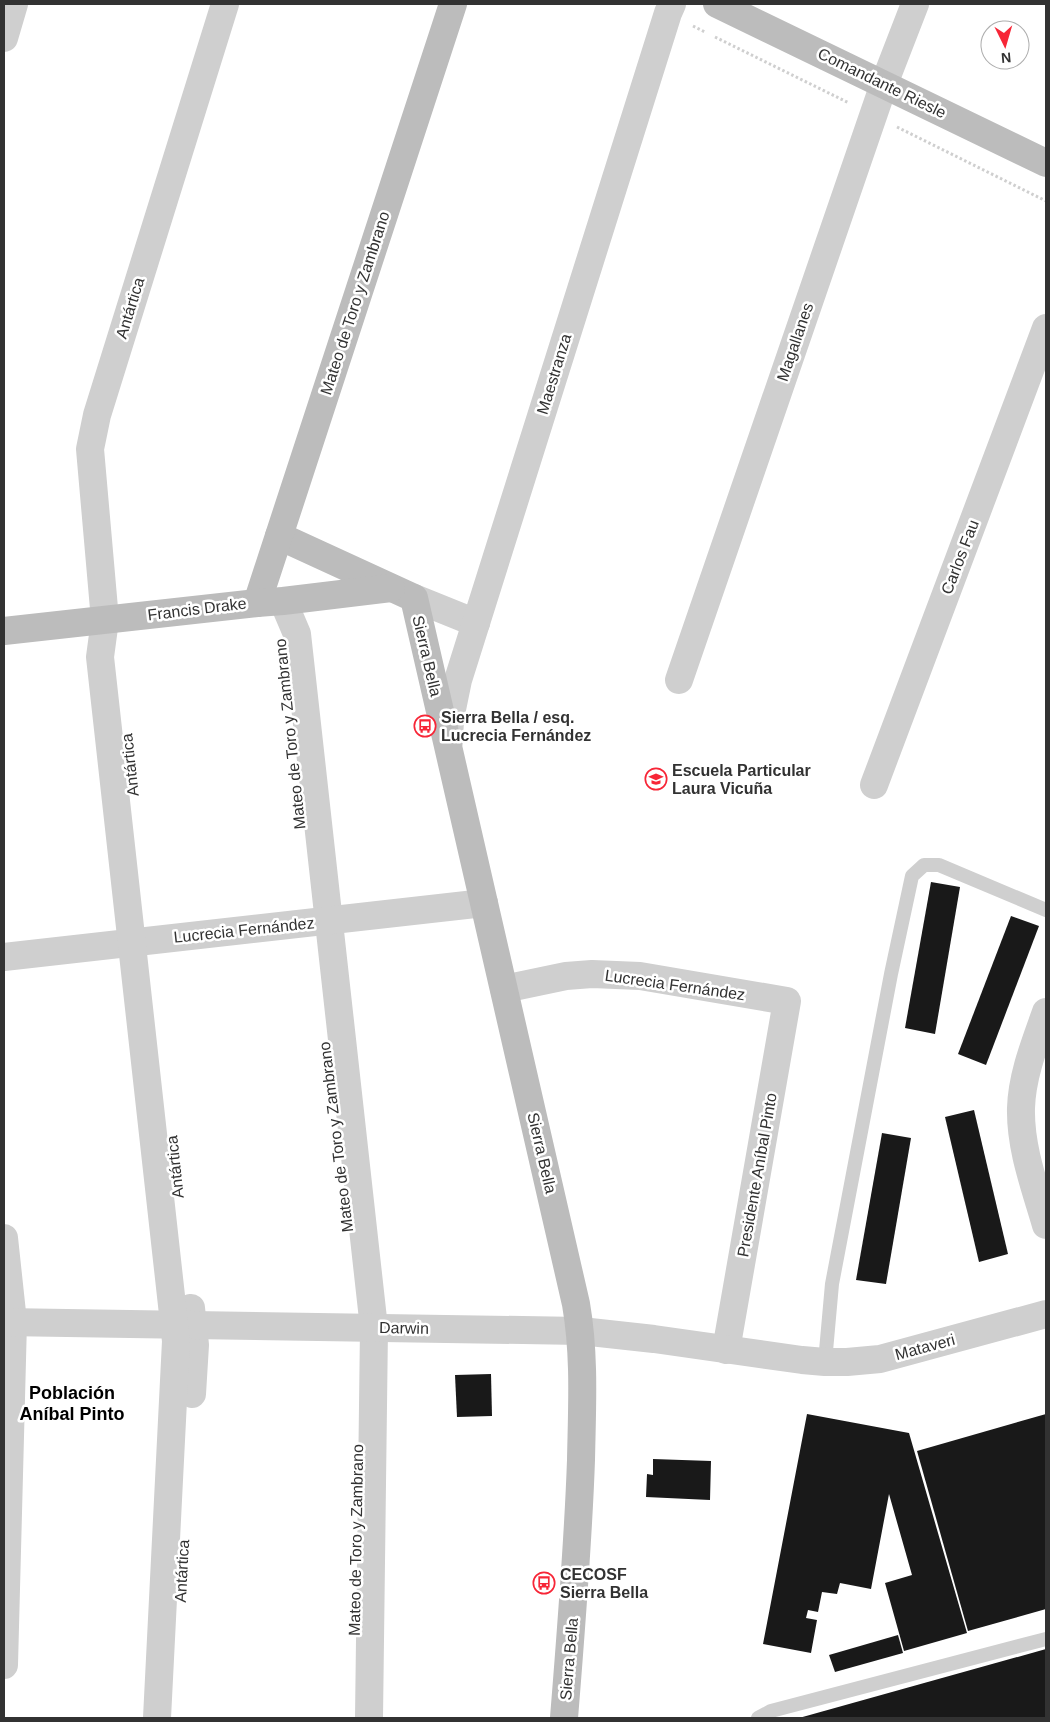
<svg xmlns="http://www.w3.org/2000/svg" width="1050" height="1722" font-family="Arial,sans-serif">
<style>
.building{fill:#191919}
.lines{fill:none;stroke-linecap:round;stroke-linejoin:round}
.path{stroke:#cfcfcf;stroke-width:3;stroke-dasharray:2.5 2.5;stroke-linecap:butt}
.lane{stroke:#cfcfcf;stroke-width:14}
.street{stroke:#cfcfcf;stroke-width:28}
.secondary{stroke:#bcbcbc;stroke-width:28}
.labels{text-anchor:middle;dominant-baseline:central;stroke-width:5;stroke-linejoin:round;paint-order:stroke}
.street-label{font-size:16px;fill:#323232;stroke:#fff}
.poi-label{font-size:16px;font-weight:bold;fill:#323232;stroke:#fff;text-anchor:start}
.neighbourhood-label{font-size:18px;font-weight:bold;fill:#000;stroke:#fff}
</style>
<rect width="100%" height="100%" fill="#fff"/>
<!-- building -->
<g class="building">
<polygon points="931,882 960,887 935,1034 905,1028"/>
<polygon points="1011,916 1039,926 986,1065 958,1054"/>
<polygon points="974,1110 1008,1254 979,1262 945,1117"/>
<polygon points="882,1133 911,1138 886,1284 856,1280"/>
<polygon points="491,1374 492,1416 457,1417 455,1375"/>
<polygon points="807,1414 909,1433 967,1633 904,1651 885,1583 912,1575 889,1494 871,1589 840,1583 837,1594 822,1592 818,1612 808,1610 806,1618 817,1620 811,1653 763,1644"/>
<polygon points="1046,1414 1046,1609 968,1631 917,1451"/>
<polygon points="653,1459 711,1461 710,1500 646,1497 647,1474 653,1475"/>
<polygon points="898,1635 903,1653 835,1672 829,1655"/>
<polygon points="1046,1649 1046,1718 799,1718"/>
</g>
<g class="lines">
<!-- path -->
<g class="path">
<polyline points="693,26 705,32"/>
<polyline points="715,37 849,103"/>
<polyline points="897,127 1046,201"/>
</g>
<!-- lane -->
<g class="lane">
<polyline points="825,1362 832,1284 891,974 912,876 924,865 939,865 1046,910"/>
<polyline points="758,1718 771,1711 1046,1639"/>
</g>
<!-- street -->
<g class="street">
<polyline points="4,38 14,4"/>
<polyline points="414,598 476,623"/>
<polyline points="283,601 297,634 374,1328 369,1718"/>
<polyline points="679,680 884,84 915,4"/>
<polyline points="449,741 450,719 458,680 668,13 672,4"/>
<polyline points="874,785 1046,328"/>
<polyline points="4,957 484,903"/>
<polyline points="504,989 566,976 592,974 640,976 787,1001 726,1350"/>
<path d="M 1046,1012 C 1035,1043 1022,1075 1021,1108 C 1020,1148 1035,1187 1046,1225"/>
<polyline points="4,1238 13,1322 4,1665"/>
<polyline points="191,1308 195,1345 192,1394"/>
<polyline points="4,1322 581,1331 654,1339 802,1360 825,1362 847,1362 880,1359 1046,1314"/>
<polyline points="157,1718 176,1341 100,657 105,620 90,449 97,415 225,4"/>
</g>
<!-- secondary -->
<g class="secondary">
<polyline points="717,4 1046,163"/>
<path d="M 279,536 L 414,598 L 576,1304 C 585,1356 582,1407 581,1460 C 578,1546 571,1632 564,1718"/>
<polyline points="257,603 453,4"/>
<polyline points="4,631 257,603 283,601 391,588"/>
</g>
</g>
<!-- icons -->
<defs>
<g id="bus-ring" transform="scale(1.125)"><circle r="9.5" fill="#fff" stroke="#f72637" stroke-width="1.5"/><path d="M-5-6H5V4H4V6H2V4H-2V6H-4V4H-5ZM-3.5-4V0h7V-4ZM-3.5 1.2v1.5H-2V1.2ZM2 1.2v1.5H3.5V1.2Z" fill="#f72637"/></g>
<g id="school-ring" transform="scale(1.125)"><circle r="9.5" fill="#fff" stroke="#f72637" stroke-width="1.5"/><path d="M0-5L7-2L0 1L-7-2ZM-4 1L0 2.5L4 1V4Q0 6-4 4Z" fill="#f72637"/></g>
</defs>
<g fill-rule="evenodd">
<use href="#bus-ring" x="425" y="726"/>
<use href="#school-ring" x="656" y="779"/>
<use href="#bus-ring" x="544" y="1583"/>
</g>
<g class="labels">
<!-- street labels -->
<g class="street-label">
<text transform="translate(882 83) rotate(26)">Comandante Riesle</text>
<text transform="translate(355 303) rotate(-72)">Mateo de Toro y Zambrano</text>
<text transform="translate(130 308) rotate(-73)">Antártica</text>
<text transform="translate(795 342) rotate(-71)">Magallanes</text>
<text transform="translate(554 374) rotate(-73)">Maestranza</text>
<text transform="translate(960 557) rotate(-69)">Carlos Fau</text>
<text transform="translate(197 609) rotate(-7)">Francis Drake</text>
<text transform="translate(427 656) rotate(77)">Sierra Bella</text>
<text transform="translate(290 734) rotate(-96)">Mateo de Toro y Zambrano</text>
<text transform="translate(130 765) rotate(-96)">Antártica</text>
<text transform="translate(244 930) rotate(-6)">Lucrecia Fernández</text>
<text transform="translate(675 985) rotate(8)">Lucrecia Fernández</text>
<text transform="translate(336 1137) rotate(-97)">Mateo de Toro y Zambrano</text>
<text transform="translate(542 1153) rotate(77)">Sierra Bella</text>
<text transform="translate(175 1167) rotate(-96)">Antártica</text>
<text transform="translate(757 1175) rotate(-80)">Presidente Aníbal Pinto</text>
<text transform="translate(404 1328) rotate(1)">Darwin</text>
<text transform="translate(925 1347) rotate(-15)">Mataveri</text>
<text transform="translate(356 1540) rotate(-89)">Mateo de Toro y Zambrano</text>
<text transform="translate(182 1571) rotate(-87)">Antártica</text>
<text transform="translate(569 1659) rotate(-85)">Sierra Bella</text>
</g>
<!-- poi labels -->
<g class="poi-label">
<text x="441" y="717">Sierra Bella / esq.<tspan x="441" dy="18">Lucrecia Fernández</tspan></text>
<text x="672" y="770">Escuela Particular<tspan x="672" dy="18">Laura Vicuña</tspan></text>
<text x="560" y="1574">CECOSF<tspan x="560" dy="18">Sierra Bella</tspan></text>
</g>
<!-- neighbourhood labels -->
<g class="neighbourhood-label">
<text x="72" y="1393">Población<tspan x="72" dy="21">Aníbal Pinto</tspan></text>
</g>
</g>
<!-- border -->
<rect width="1050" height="1722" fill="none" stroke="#323232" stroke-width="10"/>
<!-- north arrow -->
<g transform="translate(1005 45) rotate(175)"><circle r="24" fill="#ffffff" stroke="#adadad"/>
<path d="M0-4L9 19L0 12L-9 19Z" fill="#f72637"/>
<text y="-8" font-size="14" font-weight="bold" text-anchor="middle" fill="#323232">N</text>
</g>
</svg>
